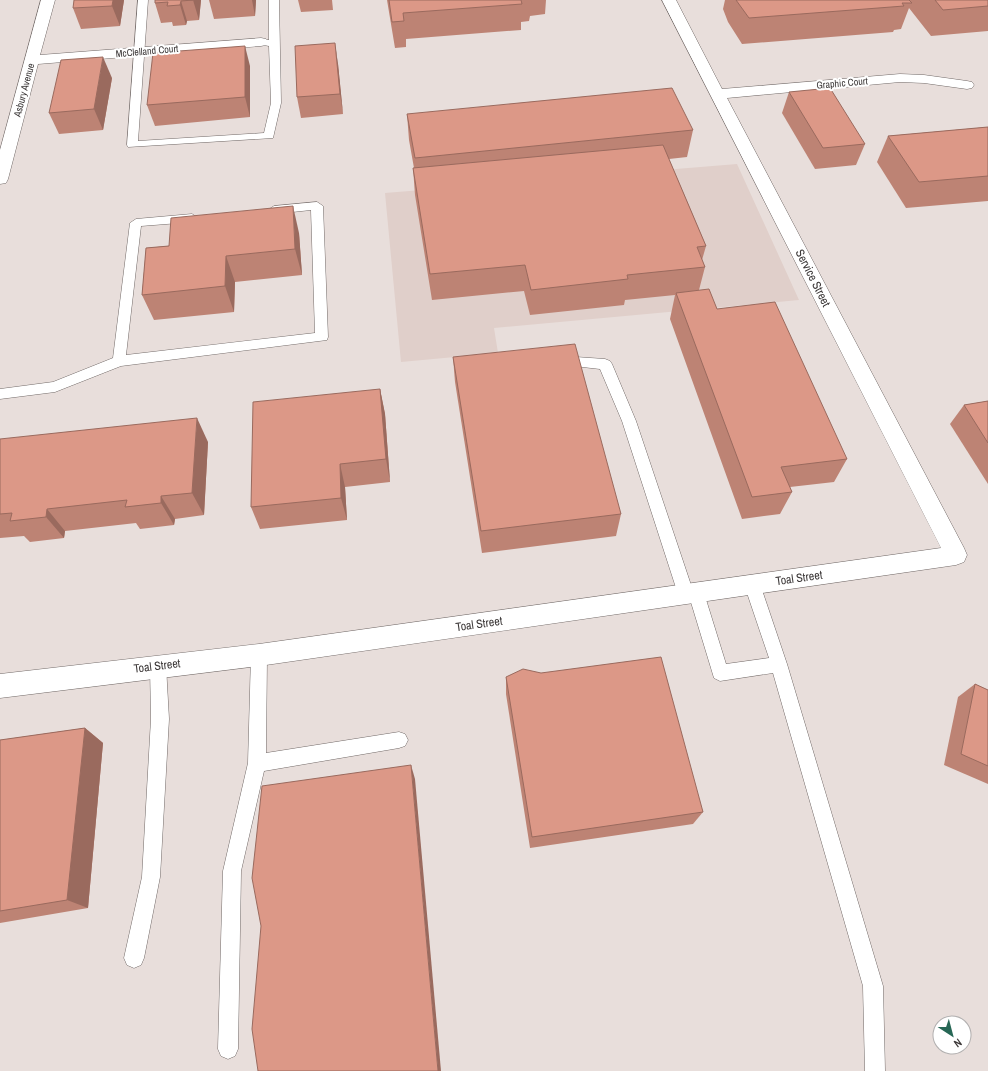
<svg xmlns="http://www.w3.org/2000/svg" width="988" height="1071" font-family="'Archivo Narrow',sans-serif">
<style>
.built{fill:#e0cfca}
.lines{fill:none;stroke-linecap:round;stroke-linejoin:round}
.lane-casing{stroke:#726a68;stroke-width:1}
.street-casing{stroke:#726a68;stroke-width:1}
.lane{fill:#fff;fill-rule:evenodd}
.street{fill:#fff;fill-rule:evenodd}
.wall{fill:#bd8374}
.shaded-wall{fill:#9a6a5e}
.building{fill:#dc9887;stroke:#9a6a5e}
.labels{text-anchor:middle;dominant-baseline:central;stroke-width:4;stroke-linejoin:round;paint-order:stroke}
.far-street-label{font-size:10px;fill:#3c3838;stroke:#fff}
.street-label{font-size:12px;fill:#3c3838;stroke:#fff}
</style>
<rect width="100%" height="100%" fill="#e8dedb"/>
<!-- built -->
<polygon class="built" points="737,164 799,300 494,328 498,353 401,362 385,193"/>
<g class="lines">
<!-- lane casing -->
<g class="lane-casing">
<g id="lane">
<polygon points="138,0 148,0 138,141 264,133 271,103 269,46 258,44 256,42 261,39 269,40 269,0 279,0 281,103 273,138 128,147 127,145"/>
<polygon points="317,202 323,206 328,337 327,340 121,366 55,392 0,399 0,389 53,382 113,358 130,223 136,219 192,214 198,218 192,222 141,226 126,355 315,333 311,210 274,214 268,210 274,206"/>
<polygon points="561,356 605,359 610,361 612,364 636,421 692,588 696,586 702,588 704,593 726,664 769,658 744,584 747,579 752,577 757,579 760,584 787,664 883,986 885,1071 865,1071 863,986 773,673 720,681 714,678 690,599 686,601 680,599 678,594 622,421 600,369 556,364 554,361 556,358"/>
<polygon points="259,647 265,650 267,655 266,753 399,732 405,734 408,740 405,746 399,748 264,771 241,871 238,1049 235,1056 228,1059 221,1056 218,1049 223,871 248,763 251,655 253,650"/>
<polygon points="158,658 164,661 166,666 169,719 160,877 144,958 141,965 134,968 127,965 124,958 142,877 151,719 150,666 152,661"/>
</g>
</g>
<!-- street casing -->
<g class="street-casing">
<g id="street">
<polygon points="41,0 55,0 40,55 261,38 266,39 268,42 266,45 261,46 38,64 8,179 6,183 0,184 0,150"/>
<polygon points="662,0 676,0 722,89 900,74 924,75 967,81 972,82 974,85 972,88 967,89 924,83 900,82 727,98 964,548 967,555 964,562 956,565 259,666 0,698 0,674 259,644 941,548"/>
</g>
</g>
<!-- lane -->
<use href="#lane" class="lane"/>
<!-- street -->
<use href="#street" class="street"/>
</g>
<!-- wall -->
<g class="wall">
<polygon points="124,0 120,26 81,29 73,8"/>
<polygon points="155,0 201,0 199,20 187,21 186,25 173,26 172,22 161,23 155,3"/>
<polygon points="209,0 256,0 255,16 214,19"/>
<polygon points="298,0 332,0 333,10 301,12"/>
<polygon points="387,0 546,0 545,14 530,16 529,21 521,22 521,30 406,39 406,47 395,48"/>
<polygon points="725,0 988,0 988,31 931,36 909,8 901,29 894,30 893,32 742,44 728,22 723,9"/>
<polygon points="338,64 343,114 301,118 297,97"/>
<polygon points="250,66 250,117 155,126 147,105"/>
<polygon points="112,78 103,130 59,134 49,113"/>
<polygon points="789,92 865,144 856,165 815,169 782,113"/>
<polygon points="407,114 693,130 687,157 669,159 706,246 702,260 705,267 699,290 717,309 847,459 834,482 790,487 792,492 780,514 742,519 670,319 675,295 625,300 624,305 530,315 524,291 432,300 415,195 413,168 414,168 409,140"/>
<polygon points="988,127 988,201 906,208 877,162 888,136"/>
<polygon points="299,233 302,275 235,282 234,312 154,320 142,295 146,248"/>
<polygon points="453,357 621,514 616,536 482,553 455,382"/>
<polygon points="380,389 385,414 390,482 345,487 347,520 260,529 251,507"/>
<polygon points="988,401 988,484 950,424 964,405"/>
<polygon points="0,439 208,442 204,515 175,519 174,525 140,529 136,523 65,531 64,538 30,542 24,536 0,538"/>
<polygon points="506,677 703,812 693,824 530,848 506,694"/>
<polygon points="975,684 988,690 988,784 944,765 958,697"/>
<polygon points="85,728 103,743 88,908 0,923 0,740"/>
</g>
<!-- shaded-wall -->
<g class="shaded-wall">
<polygon points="113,0 124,0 120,26 112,6"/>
<polygon points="193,0 201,0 199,20"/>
<polygon points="252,0 256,0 255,16"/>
<polygon points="181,1 187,21 186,25 180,5"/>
<polygon points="335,43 338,64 343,114 340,94"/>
<polygon points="245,46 250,66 250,117 245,97"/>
<polygon points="103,57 112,78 103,130 94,109"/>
<polygon points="293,206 299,233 302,275 295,249"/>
<polygon points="226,256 235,282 234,312 225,286"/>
<polygon points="380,389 385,414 390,482 386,459"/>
<polygon points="197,418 208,442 204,515 192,493"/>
<polygon points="340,464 345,487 347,520 341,498"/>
<polygon points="161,496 175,519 174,525 161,503"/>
<polygon points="47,509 65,531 64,538 46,517"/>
<polygon points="85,728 103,743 88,908 67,900"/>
<polygon points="411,765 415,779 441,1071 438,1071"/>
</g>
<!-- building -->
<g class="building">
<polygon points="74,0 113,0 112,6 73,8"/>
<polygon points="155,0 193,0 181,1 180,5 167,6 168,2 155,3"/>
<polygon points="389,0 521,0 522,4 403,13 404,21 392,22"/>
<polygon points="736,0 909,0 912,3 902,3 904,6 749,18"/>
<polygon points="935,0 988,0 988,6 943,10"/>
<polygon points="335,43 340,94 297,97 295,46"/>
<polygon points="245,46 245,97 147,105 153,53"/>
<polygon points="103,57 94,109 49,113 61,60"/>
<polygon points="672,88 693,130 415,158 407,114"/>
<polygon points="830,88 865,144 823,148 789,92"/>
<polygon points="988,127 988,176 919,182 888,136"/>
<polygon points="663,145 706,246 697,247 705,267 627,275 628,279 531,290 525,265 430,274 413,168"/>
<polygon points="293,206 295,249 226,256 225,286 142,295 146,248 169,246 171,218"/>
<polygon points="709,289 717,309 775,302 847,459 781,467 792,492 752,497 676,293"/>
<polygon points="575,344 621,514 481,531 453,357"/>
<polygon points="380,389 386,459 340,464 341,498 251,507 253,402"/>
<polygon points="988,401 988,443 964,405"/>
<polygon points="197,418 192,493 161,496 161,503 125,507 127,500 47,509 46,517 10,521 12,513 0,514 0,439"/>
<polygon points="661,657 703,812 532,837 506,677 523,669 541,673"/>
<polygon points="975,684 988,690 988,766 961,754"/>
<polygon points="85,728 67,900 0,911 0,740"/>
<polygon points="411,765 438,1071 258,1071 252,1029 261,926 252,878 262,786"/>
</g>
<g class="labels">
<!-- far-street labels -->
<g class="far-street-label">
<text transform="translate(147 51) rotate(-5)">McClelland Court</text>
<text transform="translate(842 83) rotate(-5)">Graphic Court</text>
<text transform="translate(24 90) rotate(-75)">Asbury Avenue</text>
</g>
<!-- street labels -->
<g class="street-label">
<text transform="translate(813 278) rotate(63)">Service Street</text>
<text transform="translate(799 578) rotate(-8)">Toal Street</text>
<text transform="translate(479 624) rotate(-8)">Toal Street</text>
<text transform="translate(157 666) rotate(-7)">Toal Street</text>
</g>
</g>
<!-- north arrow -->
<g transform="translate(952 1035) rotate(144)"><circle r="19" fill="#ffffff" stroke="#b1afaf"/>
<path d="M0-3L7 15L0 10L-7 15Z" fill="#276755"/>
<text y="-6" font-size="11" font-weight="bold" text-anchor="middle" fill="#3c3838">N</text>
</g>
</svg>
